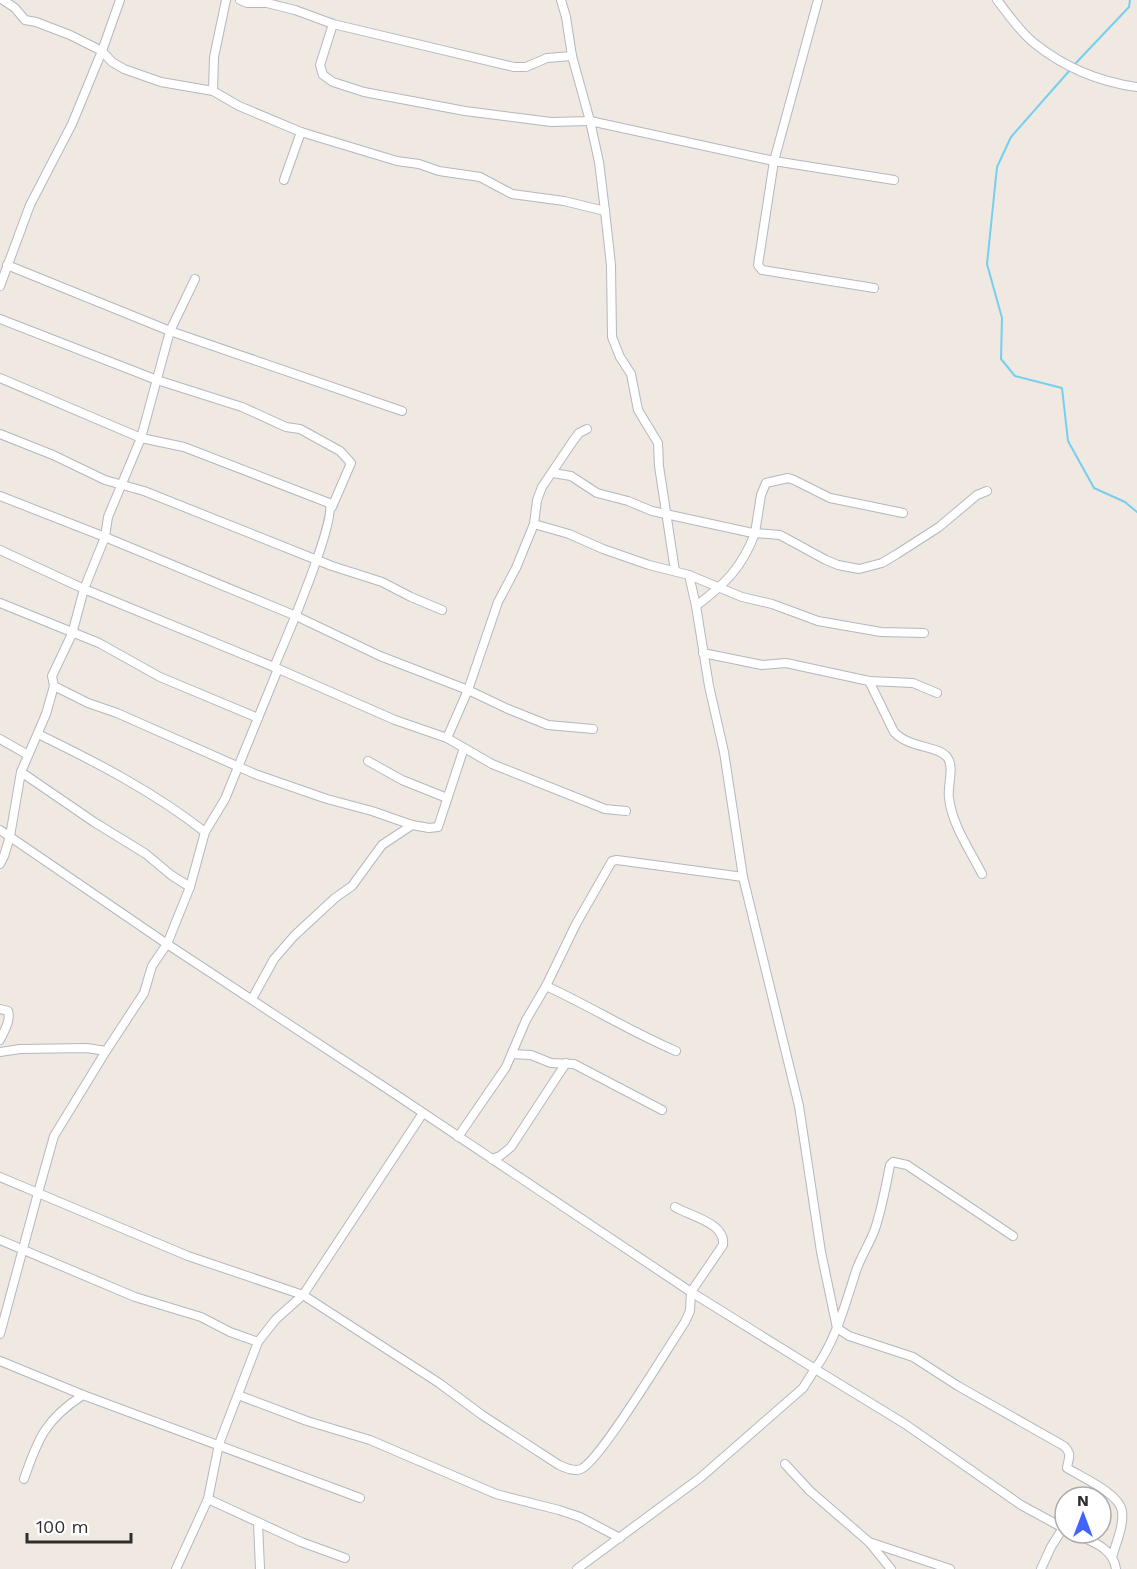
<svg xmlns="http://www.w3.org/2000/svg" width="1137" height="1569" font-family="'Work Sans',sans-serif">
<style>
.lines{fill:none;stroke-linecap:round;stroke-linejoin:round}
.stream{stroke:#75cff0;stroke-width:2}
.minor-casing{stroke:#b4b7c1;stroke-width:10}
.minor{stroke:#fff;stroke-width:8}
</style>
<rect width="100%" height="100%" fill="#efe9e1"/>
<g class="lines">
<!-- stream -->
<g class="stream">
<polyline points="1074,65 1129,7 1130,0"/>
<polyline points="1070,70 1011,137 997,167 987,264 1002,318 1001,359 1015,376 1062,388 1068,441 1094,488 1125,502 1137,512"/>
</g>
<!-- minor casing -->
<g class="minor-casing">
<g id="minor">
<polyline points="3,0 15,8 25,20 36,22 70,35 102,51 112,62 124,69 161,82 213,91 239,106 301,132 397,161 419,164 439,171 480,177 512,194 564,201 605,211"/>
<polyline points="240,0 247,3 267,3 295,10 333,24 514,67 526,67 547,58 572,56"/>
<polyline points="818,0 774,161 758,265 762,270 874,288"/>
<path d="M 997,0 C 1008,14 1020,32 1034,43 C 1064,67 1099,82 1137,87"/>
<polyline points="333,24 320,65 323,75 333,82 364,92 465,111 551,122 590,121 572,56 566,17 561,0"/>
<polyline points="213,91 214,57 226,0"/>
<polyline points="284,180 301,132"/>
<polyline points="7,265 170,331 402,411"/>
<polyline points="0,286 30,205 72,124 102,51 120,0"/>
<polyline points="0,319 157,380 242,407 286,427 300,429 340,451 351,463 332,507"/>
<path d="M 0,378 L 141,438 L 184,447 L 329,503 C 338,518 284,644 274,667"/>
<polyline points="0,434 53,455 105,480 144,491 332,566 382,582 411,597 442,610"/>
<polyline points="553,473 571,476 597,493 628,501 652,511 748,532 755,533 761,495 766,483 788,478 794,480 830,498 903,513"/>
<polyline points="0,496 105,537 296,616 380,656 468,690 508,709 548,725 593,729"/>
<polyline points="534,524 569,534 603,549 649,565 689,575 742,597 772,604 818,621 881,632 924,633"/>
<polyline points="0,550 84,589 274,667 395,720 447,738 492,764 605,809 626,811"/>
<polyline points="675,571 659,466 658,443 638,410 631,374 620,357 612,337 611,265 605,211 599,162 590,121 774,161 894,180"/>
<path d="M 689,575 L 696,606 L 709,686 L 724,752 L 743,877 L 799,1106 L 821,1252 L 837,1328 L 849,1336 L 913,1357 L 958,1386 L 1064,1446 C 1073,1455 1068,1458 1067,1468 C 1081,1477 1119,1493 1122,1511 C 1124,1526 1116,1543 1112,1557"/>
<polyline points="0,603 99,643 160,677 258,718 225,799 205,832 190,887 167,944 152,966 144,993 106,1051 54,1136 38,1193 188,1256 303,1295 276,1319 258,1342 219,1444 208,1499 176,1569"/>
<path d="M 696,606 C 725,584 742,568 755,533 L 780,535 L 826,560 L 838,565 L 859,569 L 882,563 L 897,554 L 939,527 L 977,495 L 987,491"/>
<polyline points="703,653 762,665 786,663 869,681 913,683 937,693"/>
<path d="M 869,681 L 894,732 C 910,749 937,745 947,757 C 955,767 947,786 949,798 C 952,825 970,850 982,874"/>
<polyline points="54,686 88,703 117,713 255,774 327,799 372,811 412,825 429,828 438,827 464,748"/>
<polyline points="258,718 278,669"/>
<path d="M 38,734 C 96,762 154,792 205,832"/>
<polyline points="447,738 468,690 498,602 516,568 534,524 537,500 542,487 573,441 579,433 587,429"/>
<polyline points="0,739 28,755"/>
<polyline points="368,761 402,780 447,798"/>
<polyline points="21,772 94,822 146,854 171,875 190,887"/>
<path d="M 0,830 L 167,944 L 398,1096 L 691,1292 L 815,1369 C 836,1340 845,1305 856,1271 C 861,1256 870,1243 875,1229 C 882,1208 886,1186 890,1165 L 893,1162 L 907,1165 L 1013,1236"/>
<polyline points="0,864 4,856 10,836 21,772 46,714 54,686 52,676 72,634 84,589 105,537 108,517 141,438 170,331 195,279"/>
<path d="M 546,986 C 590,1006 631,1032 676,1051"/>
<polyline points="252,999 274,959 294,936 335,898 352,886 382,845 412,825"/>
<path d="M 0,1009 L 8,1011 C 11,1021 4,1031 0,1040"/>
<polyline points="0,1052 20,1049 87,1048 106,1051"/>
<polyline points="512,1054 531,1055 551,1063 574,1064 662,1110"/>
<path d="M 423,1113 L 303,1295 L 439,1383 L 482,1415 L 559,1465 C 566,1468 574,1472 581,1469 C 600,1461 669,1346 685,1322 L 690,1311 L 691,1292 L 723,1245 C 726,1223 690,1216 675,1207"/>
<polyline points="458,1137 506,1067 526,1020 546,986 576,924 612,861 617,860 743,877"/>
<polyline points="492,1159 500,1156 511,1147 566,1063"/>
<polyline points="0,1177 38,1193 0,1334"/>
<polyline points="0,1240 135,1297 201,1317 230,1332 258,1342"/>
<polyline points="0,1361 83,1395 360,1498"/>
<polyline points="238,1395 307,1421 370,1440 496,1494 559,1510 580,1517 620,1538"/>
<polyline points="785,1464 810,1491 869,1542 891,1569"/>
<path d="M 24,1479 C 38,1438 46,1419 83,1395"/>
<polyline points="208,1499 301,1542 345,1558"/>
<polyline points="258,1522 260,1569"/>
<path d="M 1073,1533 C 1090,1541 1113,1547 1116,1569"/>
<polyline points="869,1542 950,1569"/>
<polyline points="577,1569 700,1478 803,1388 815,1369 905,1424 1021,1505 1065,1529"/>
<polyline points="1041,1569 1051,1547 1063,1528"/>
</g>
</g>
<!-- minor -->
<use href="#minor" class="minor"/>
</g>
<!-- north arrow -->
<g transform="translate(1083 1515)"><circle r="28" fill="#ffffff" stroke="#ababab" stroke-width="1.5"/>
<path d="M0-4.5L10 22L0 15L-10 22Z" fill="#4264fb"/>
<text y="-9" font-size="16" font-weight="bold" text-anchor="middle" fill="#2e2e2e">N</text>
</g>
<!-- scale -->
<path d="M27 1533v9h104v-9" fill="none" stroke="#2e2e2e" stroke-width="3"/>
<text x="36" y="1533" font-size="18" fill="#2e2e2e" stroke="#ffffff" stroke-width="4.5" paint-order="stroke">100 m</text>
</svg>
